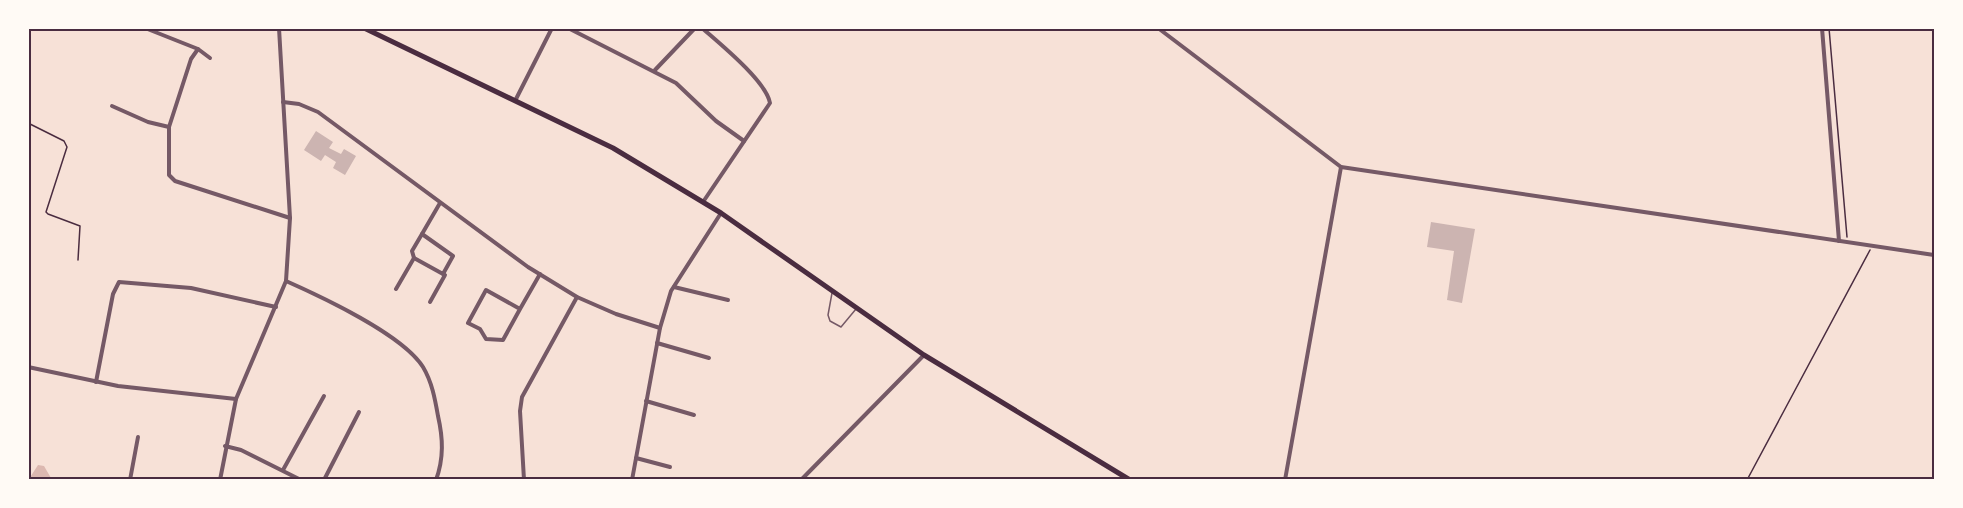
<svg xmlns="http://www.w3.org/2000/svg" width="1963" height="508" font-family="'Golos Text',sans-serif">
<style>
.water{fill:#dcb8b0}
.building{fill:#ccb4b1}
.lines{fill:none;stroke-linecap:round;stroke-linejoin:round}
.path{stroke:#4a2c40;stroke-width:1.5}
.service{stroke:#755966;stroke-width:1.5}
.minor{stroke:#755966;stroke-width:4}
.secondary{stroke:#4a2c40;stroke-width:5}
.neatline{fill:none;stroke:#4a2c40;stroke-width:2}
</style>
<rect width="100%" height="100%" fill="#f7e1d7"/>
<!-- water -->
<polygon class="water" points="38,465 44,466 51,478 57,479 29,479"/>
<!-- building -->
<g class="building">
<polygon points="316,131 333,142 329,148 341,154 344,149 356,156 345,175 333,168 336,162 325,155 321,161 304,150"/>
<polygon points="1431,222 1475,229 1462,303 1447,300 1454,251 1427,247"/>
</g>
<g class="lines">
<!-- path -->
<g class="path">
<polyline points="1829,28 1847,237"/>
<polyline points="28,123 64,141 67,147 46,212 48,214 80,226 78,260"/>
<polyline points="1747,480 1870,250"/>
</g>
<!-- service -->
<polyline class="service" points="832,293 828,315 830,321 841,327 856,309"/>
<!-- minor -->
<g class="minor">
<polyline points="145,28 198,49 191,59 169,127 169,175 175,181 290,218"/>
<polyline points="568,28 676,83 716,121 744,141"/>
<path d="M 702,28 C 719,43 766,81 770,103 L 703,202"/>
<polyline points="1158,28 1341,167 1934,255"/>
<polyline points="1822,28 1839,241"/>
<polyline points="198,49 210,58"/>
<polyline points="655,70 695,28"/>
<polyline points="516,99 552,28"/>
<polyline points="283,102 299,104 318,112 528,267 577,297 616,314 660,328"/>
<polyline points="112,106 148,122 169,127"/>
<polyline points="414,258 412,251 422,234"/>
<path d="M 286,281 C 322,297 403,335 423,367 C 432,382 435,399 438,416 C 443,438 444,458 436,480"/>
<polyline points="674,287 728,300"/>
<polyline points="396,289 414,258 443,274 453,256 422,234 440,203"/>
<polyline points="430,302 445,275 443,274"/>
<polyline points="520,309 503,340 486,339 480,329 468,323 486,290 520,309 540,274"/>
<polyline points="657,343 709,358"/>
<polyline points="28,367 118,386 236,399"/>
<polyline points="96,382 113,294 119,282 191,288 276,307"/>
<polyline points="646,401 694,415"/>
<polyline points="225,446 241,450 301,480"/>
<polyline points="636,458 670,467"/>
<polyline points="283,470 324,396"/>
<polyline points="130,480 138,437"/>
<polyline points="220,480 236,399 286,281 290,218 279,28"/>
<polyline points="324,480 359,412"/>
<polyline points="524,480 520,411 522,397 577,297"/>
<polyline points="632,480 660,328 671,291 721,213"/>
<polyline points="801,480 924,355"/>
<polyline points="1285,480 1341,167"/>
</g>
<!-- secondary -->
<polyline class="secondary" points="364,28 613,148 721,213 924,355 1130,480"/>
</g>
<!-- border -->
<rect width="1963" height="508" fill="none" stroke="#fffaf5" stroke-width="60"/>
<rect x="30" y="30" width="1903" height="448" class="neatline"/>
</svg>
